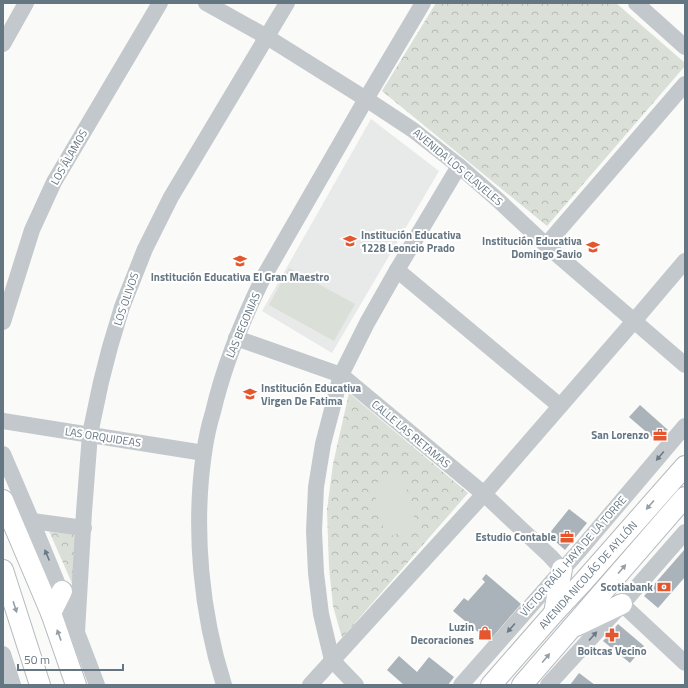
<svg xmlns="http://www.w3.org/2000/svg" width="688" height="688" font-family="'Titillium Web',sans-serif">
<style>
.built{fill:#e8e9e9}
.park{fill:url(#park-crowns)}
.garden{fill:#dadfd7}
.building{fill:#aab3b9}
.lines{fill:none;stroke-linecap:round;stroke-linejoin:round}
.major-casing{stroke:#b5babe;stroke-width:22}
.minor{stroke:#c3c8cc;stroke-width:16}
.major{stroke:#fff;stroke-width:20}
.oneway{fill:#6a7a87}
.oneway2{fill:#939fa8}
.labels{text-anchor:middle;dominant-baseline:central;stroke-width:4;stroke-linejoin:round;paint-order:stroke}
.street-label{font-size:11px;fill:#657683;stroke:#fff}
.poi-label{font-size:11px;font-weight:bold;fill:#657683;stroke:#fff;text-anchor:end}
</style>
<defs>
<pattern id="park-crowns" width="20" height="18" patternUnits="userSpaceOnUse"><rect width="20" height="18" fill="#dadfd7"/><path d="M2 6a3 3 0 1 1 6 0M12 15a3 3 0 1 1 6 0" fill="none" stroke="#b4b9b4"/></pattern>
</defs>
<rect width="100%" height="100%" fill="#fafaf8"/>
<!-- built -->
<polygon class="built" points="371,119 439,171 332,353 262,311"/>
<!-- park -->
<g class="park">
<polygon points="436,3 616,3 685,63 685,66 547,226 382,91"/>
<polygon points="349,393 468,493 342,638 333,606 329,567 327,510 333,464"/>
<polygon points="49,531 78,534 75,590"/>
</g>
<!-- garden -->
<g class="garden">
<polygon points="289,268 355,304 334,341 269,305"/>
<polygon points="403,475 417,529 386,537 372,484"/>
</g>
<!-- building -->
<g class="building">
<polygon points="640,405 668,430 658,442 629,417"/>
<polygon points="569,509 587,523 565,550 548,535"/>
<polygon points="685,549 685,577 658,608 644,596"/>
<polygon points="486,574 521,604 489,641 453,611 464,598 468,601 485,582 482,579"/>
<polygon points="618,624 644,646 630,663 603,641"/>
<polygon points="399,656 417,672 429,657 454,677 448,685 404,685 387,670"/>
<polygon points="579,673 595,685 570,685"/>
</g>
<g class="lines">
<!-- major casing -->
<g class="major-casing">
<g id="major">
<polyline points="3,500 51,613 76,685"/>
<polyline points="3,570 40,685"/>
<polyline points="51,613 62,591"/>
<polyline points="554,613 562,569"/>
<polyline points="576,626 622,604"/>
<polyline points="491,685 554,613 583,582 685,466"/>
<polyline points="522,685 685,497"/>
</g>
</g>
<!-- minor -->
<g class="minor">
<polyline points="206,3 267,37 366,99 413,130 459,166 498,200 546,245 685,365"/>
<polyline points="636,3 685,47"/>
<polyline points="3,44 26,3"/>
<polyline points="546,245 685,84"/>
<polyline points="397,270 560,406"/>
<polyline points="3,322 32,230 54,182 160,3"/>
<polyline points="236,338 341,375 484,494 550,556 562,569"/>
<polyline points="3,421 204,453"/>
<path d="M 3,454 C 36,530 68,607 97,685"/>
<polyline points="32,521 84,528"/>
<polyline points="622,604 685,663"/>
<polyline points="77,632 84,512 90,434 101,382 110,347 122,307 145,249 171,197 287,3"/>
<polyline points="3,654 13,685"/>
<path d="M 224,685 C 201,613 193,529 204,453 C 206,439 209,425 213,412 C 224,365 242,321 263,278 L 366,99 L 423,3"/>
<polyline points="310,685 484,494 634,321 685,261"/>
<polyline points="356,685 332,660 321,614 316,573 314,531 316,487 323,444 341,375 367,323 397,270 459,166"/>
<polyline points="461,685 579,551 685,426"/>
<polyline points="548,685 622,604 685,532"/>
</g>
<!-- major -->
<use href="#major" class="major"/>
</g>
<!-- one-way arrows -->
<defs><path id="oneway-solid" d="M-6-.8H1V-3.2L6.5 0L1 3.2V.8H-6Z"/></defs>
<g class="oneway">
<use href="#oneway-solid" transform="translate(660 456) rotate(130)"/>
<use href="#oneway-solid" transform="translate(47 555) rotate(-113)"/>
<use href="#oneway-solid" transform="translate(511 628) rotate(131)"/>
<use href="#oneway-solid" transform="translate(593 636) rotate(-48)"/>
</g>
<g class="oneway2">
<use href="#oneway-solid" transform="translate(650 505) rotate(131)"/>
<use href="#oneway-solid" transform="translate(622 569) rotate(-49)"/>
<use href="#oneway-solid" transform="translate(15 607) rotate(72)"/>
<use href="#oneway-solid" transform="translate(59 635) rotate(-110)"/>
<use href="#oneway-solid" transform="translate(546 658) rotate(-50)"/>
</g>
<!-- icons -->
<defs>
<g id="school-bare" transform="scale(1.08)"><path d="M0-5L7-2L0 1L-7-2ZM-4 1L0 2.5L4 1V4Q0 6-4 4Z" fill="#e4572e" stroke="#fff" stroke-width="2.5" paint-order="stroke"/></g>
<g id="office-bare" transform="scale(1.08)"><path d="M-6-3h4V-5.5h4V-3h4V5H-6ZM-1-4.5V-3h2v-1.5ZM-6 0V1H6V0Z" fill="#e4572e" stroke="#fff" stroke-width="2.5" paint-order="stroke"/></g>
<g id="bank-bare" transform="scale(1.08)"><path d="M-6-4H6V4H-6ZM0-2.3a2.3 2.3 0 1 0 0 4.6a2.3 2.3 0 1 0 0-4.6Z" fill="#e4572e" stroke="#fff" stroke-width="2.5" paint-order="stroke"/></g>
<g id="shop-bare" transform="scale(1.08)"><path d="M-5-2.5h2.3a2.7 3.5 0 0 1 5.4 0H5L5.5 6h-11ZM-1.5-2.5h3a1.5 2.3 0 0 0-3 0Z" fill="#e4572e" stroke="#fff" stroke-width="2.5" paint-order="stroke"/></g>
<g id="pharmacy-bare" transform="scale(1.08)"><path d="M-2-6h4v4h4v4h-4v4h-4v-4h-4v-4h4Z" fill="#e4572e" stroke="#fff" stroke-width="2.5" paint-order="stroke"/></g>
</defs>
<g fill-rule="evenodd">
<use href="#school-bare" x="350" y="241"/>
<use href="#school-bare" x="593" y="247"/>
<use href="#school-bare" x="240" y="261"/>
<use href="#school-bare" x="250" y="394"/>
<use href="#office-bare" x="660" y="435"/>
<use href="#office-bare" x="567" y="537"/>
<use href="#bank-bare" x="664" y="587"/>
<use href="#shop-bare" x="485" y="633"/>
<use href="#pharmacy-bare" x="612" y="635"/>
</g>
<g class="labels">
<!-- street labels -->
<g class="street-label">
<text transform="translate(69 157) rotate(-60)">LOS ÁLAMOS</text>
<text transform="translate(458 167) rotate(40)">AVENIDA LOS CLAVELES</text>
<text transform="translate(126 299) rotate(-71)">LOS OLIVOS</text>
<text transform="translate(243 325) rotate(-67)">LAS BEGONIAS</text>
<text transform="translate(411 434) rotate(40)">CALLE LAS RETAMAS</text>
<text transform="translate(103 437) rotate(9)">LAS ORQUIDEAS</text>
<text transform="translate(573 556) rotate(-49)">VÍCTOR RAÚL HAYA DE LA TORRE</text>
<text transform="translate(588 575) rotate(-48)">AVENIDA NICOLÁS DE AYLLÓN</text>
</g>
<!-- poi labels -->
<g class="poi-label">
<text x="361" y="235" text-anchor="start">Institución Educativa<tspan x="361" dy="13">1228 Leoncio Prado</tspan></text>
<text x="582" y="241">Institución Educativa<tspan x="582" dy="13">Domingo Savio</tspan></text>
<text x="240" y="277" text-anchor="middle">Institución Educativa El Gran Maestro</text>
<text x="261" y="388" text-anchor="start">Institución Educativa<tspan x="261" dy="13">Virgen De Fatima</tspan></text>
<text x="649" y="435">San Lorenzo</text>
<text x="556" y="537">Estudio Contable</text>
<text x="653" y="587">Scotiabank</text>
<text x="474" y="627">Luzin<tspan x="474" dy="13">Decoraciones</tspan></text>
<text x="612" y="651" text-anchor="middle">Boitcas Vecino</text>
</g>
</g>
<!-- border -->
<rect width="688" height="688" fill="none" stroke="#657683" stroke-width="8"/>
<!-- scale -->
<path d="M18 664v6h105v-6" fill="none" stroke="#657683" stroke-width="2"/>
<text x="24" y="664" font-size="12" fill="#657683" stroke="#ffffff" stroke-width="3" paint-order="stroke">50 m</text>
</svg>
